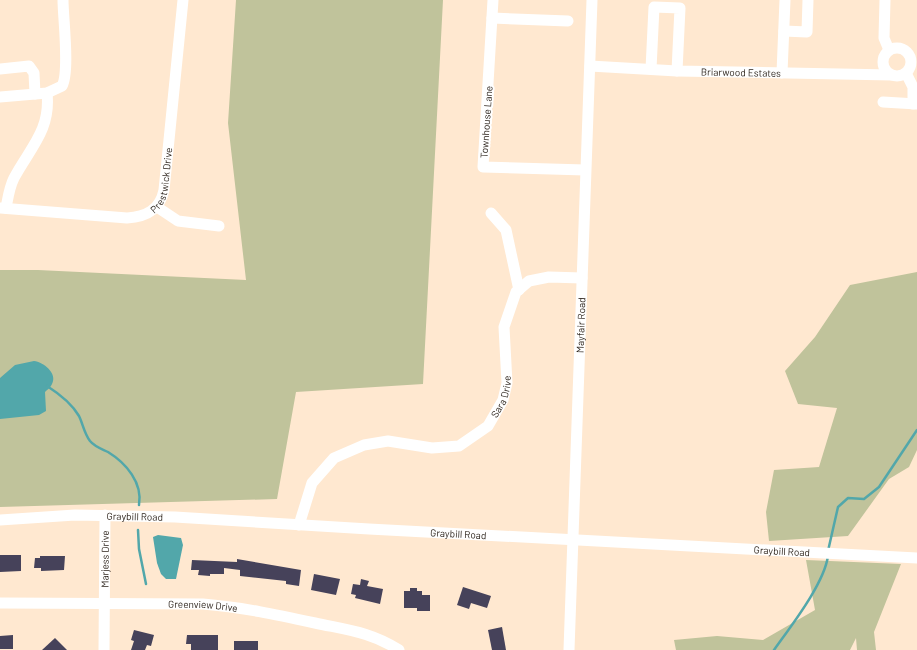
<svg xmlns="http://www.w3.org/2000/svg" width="917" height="650" font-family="Barlow,sans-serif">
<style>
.green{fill:#c0c39b}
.water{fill:#52a7aa}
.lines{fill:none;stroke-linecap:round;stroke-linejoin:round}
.stream{stroke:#52a7aa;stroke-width:2.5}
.building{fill:#46425a}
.minor{stroke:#fff;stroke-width:11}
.labels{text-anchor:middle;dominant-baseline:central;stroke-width:4;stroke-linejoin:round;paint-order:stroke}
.street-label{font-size:10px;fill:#281f17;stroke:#fff}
</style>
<rect width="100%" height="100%" fill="#ffe8d0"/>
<!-- green -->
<g class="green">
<polygon points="236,0 443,0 423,384 296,392 277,499 0,507 0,270 38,270 246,280 228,123"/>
<polygon points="917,272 917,450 909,467 889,479 848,536 769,541 766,512 774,470 819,467 837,408 798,404 785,371 815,337 850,285"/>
<polygon points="806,560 901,564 874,632 876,650 857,650 856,638 850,650 676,650 674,640 717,636 763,640 815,610"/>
</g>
<!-- water -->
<g class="water">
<path d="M 34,361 C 43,362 58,373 52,384 C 51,387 47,390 45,392 L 46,411 L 39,415 L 0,419 L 0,378 L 15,365 Z"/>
<polygon points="158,535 181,538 183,545 176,579 166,579 161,574 157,563 153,537"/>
</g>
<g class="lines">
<!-- stream -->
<g class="stream">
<path d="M 47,386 C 58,393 72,404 79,416 C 83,424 84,433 90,441 C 95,447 102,449 108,452 C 126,463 143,483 139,505"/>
<polyline points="138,530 139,549 146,584"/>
<polyline points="828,551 838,507 848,498 864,499 879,487 917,430"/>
<path d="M 774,650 C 791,626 824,584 828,556"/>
</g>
</g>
<!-- building -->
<g class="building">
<polygon points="0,555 21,555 21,571 0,572"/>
<polygon points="40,556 65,556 64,570 41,571 41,568 34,568 35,558 40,558"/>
<polygon points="237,559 301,570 299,586 286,584 286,581 240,576 240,570 224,568 224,574 210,574 210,576 198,575 199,570 191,570 192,560 237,562"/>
<polygon points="314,574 340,579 336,595 311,590"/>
<polygon points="361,579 369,581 367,586 383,589 380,604 355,598 356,595 351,594 353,584 360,585"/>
<polygon points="463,587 491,596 487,608 471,603 469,609 457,605"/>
<polygon points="410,588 417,588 417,591 422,591 422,595 430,595 430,611 417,611 417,608 404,608 404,591 410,591"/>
<polygon points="502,627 506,650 492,650 488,630"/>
<polygon points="134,630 154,635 151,646 147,645 145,650 131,650 134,641 131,640"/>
<polygon points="13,635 13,649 0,649 0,636"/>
<polygon points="187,635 218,635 218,650 191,650 191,644 186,644"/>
<polygon points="55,638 67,650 42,650"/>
<rect x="234" y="641" width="24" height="9"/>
</g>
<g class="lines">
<!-- minor -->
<g class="minor">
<polyline points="493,0 483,167 585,170"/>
<polyline points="885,0 884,38 889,50"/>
<polyline points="492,18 568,21"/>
<polyline points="784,31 807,32 808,0"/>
<circle cx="897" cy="62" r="14"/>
<path id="s1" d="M 590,66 L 677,71 L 892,75"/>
<polyline points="0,69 29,66 34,73 35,94"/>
<polyline points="651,69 654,7 680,8 677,71"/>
<polyline points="782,73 785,0"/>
<polyline points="906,73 913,87 913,104"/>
<path d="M 0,97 L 47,93 L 62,86 C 70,72 63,18 63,0"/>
<polyline points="883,102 917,104"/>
<polyline points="157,207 178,221 219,226"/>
<path id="s2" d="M 0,208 L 127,218 C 146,217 160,210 164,190 L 183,0"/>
<path d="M 6,208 C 8,198 9,188 14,178 C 30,148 51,130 47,93"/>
<polyline points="491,213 506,230 519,290"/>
<path id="s3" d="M 0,520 L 75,515 L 175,517 L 369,529 L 917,558"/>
<path id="s4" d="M 299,525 L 312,483 L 334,458 L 364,445 L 388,441 L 432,448 L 459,446 L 488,426 L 503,400 L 507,383 L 504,327 L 516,292 L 529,281 L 549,277 L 582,278"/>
<path id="s5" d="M 0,603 L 203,604 C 241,607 278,615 315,623 C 347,630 371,632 399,650"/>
<path id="s6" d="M 104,650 L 105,515"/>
<path id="s7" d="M 569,650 L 592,0"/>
</g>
</g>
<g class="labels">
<!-- street labels -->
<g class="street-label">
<text stroke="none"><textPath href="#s1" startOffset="151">Briarwood Estates</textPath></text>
<text transform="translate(486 122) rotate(-86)">Townhouse Lane</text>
<text stroke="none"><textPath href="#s2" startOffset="187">Prestwick Drive</textPath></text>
<text stroke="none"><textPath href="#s7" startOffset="325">Mayfair Road</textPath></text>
<text stroke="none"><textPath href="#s4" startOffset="274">Sara Drive</textPath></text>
<text stroke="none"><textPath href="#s3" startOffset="135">Graybill Road</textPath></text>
<text stroke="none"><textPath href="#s3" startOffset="459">Graybill Road</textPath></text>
<text stroke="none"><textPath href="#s3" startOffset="783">Graybill Road</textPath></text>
<text stroke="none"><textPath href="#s6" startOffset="91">Marjess Drive</textPath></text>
<text stroke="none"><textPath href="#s5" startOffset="203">Greenview Drive</textPath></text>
</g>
</g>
</svg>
